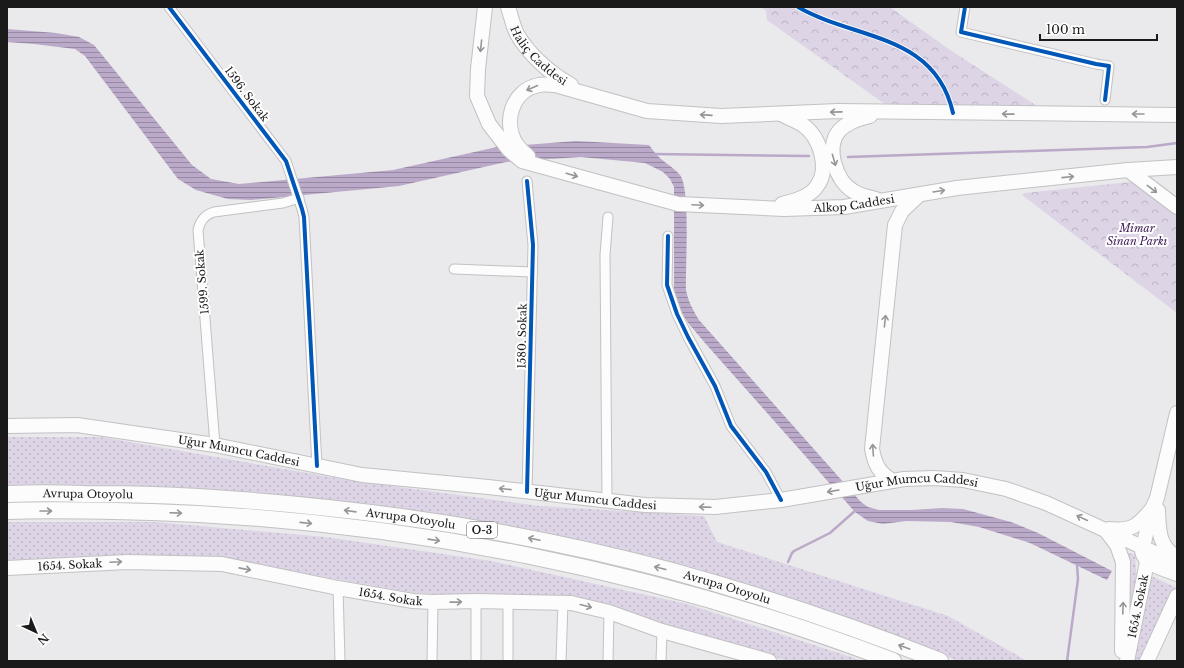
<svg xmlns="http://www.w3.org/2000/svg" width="1184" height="668" font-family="'Libre Baskerville',serif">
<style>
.grass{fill:url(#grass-dots)}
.park{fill:url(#park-crowns)}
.water{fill:url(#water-rules)}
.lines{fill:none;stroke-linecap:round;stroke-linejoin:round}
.stream{stroke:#baa9c9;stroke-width:2.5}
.minor-casing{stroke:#c2c1c3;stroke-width:11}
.primary-casing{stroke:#c2c1c3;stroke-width:16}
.motorway-casing{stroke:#c2c1c3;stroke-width:18}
.minor{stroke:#fcfcfc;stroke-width:9}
.primary{stroke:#fcfcfc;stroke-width:14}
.motorway{stroke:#fcfcfc;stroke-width:16}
.cycleway-casing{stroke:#fff;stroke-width:6}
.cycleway{stroke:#0057b8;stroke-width:4}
.oneway{stroke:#969697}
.labels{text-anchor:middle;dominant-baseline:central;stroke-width:4;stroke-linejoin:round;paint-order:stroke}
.shield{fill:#fff;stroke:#5f5f5f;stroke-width:1}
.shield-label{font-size:10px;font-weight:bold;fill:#1a1a1b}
.street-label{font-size:11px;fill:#1a1a1b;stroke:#fff}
.park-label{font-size:11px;font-style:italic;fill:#44225b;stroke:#fff}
</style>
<defs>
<pattern id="grass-dots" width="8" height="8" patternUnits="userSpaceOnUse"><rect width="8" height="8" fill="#ddd4e6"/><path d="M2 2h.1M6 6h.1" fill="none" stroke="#bdb5c5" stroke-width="1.8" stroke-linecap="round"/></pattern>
<pattern id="park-crowns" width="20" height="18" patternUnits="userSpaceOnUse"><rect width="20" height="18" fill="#ddd4e6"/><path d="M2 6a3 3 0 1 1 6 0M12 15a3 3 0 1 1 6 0" fill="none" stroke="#bdb5c5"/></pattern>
<pattern id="water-rules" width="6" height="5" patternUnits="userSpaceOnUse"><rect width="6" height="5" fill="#baa9c9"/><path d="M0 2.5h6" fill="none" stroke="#9689a2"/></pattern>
</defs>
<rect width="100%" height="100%" fill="#eae9eb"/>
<!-- grass -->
<g class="grass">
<polygon points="7,437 101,437 347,480 539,506 704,516 717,542 948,616 1027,661 958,661 878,629 696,568 594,545 494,525 369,504 252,493 129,486 7,488"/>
<polygon points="7,522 155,522 325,537 491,561 687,604 863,661 788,661 576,600 415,593 223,559 7,562"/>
<polygon points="1126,553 1135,554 1137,582 1126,636"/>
<polygon points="1149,575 1177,588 1173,591 1143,661 1131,661"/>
</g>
<!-- park -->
<g class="park">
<polygon points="761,7 890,7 950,50 1037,106 889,107 767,20 766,11"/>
<polygon points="1130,182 1139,187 1177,216 1177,313 1022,195 1025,193"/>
</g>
<!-- water -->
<path class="water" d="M 7,29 L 56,33 L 79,37 L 94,45 L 192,165 L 211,179 L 239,184 L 393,170 L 497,147 L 576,141 L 649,145 C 653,150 656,155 661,159 C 667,164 674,168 680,175 C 691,190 685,268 686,290 C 688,301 693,310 699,320 L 861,502 L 868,507 L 879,510 L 912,510 L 942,508 L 963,509 L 1011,522 L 1038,533 L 1112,571 L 1107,580 L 1030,543 L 979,527 L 951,522 L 906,521 L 883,524 L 868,521 L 855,512 L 705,343 L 689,324 L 678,308 L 674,292 L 674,187 L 670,179 L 663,172 L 645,163 L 581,157 L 506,162 L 399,186 L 251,200 L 228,199 L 196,190 L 178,179 L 85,56 L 75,49 L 34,44 L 7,42 Z"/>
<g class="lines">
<!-- stream -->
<g class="stream">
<polyline points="654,154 809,156"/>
<polyline points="848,157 1147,147 1177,143"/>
<polyline points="788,562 792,553 794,551 830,533 856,510"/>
<polyline points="1067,661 1078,579 1077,565"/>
</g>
<!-- minor casing -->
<g class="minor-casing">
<g id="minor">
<polyline points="169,7 286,161 302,209 304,217 317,466"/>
<polyline points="965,7 961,32 1096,64 1109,66 1105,100"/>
<polyline points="527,181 533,245 527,492"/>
<polyline points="668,236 667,285 677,314 688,337 715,386 731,426 766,472 781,500"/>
<polyline points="454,269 532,272"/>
<path d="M 215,445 L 198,230 C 200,221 204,215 214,212 L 283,203 L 299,198"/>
<polyline points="607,501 605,255 608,217"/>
<polyline points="338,588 340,661"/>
<polyline points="432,661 433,602"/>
<polyline points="476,661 476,601"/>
<polyline points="508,661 508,601"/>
<polyline points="561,661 563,602"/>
<polyline points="608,661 609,612"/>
<polyline points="661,661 662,631"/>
</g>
</g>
<!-- primary casing -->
<g class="primary-casing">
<g id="primary">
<path id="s1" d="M 485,7 L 478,69 L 477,96 L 489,124 L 509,150 L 522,161 L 678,204 L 784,209 L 844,207 L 957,188 L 1128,170 L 1177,167"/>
<path id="s2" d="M 508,7 C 511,16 513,26 517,34 C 529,55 551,74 571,85"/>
<path d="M 781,114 C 788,118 797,121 803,125 C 820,137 830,169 817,186 C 810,197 794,201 782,204"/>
<path d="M 870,116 C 859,119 847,122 839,131 C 825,148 836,181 853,191 C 860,196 868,197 876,199"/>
<path d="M 528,156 C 524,153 520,149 517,145 C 502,123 512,90 539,85 C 544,84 550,85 555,85 L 647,111 L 721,116 L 838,111 L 1177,115"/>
<polyline points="1128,170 1177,207"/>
<path d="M 1177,413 L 1157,498 L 1152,509 L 1142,551 C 1144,565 1165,569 1177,574"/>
<path id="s3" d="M 7,426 L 77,425 L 215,445 L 362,475 L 488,487 L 645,505 L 715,507 L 781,500 L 904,479 L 934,478 L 963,480 L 1006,489 L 1046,503 L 1177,563"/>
<path d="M 893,481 C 879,473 875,465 872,449 L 895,225 L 902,211 L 919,195"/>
<path d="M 1158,510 C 1159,531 1158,545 1177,558"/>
<path d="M 1109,529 C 1131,531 1137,527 1151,510"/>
<polyline points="1107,532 1117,545 1123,562 1122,651"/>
<path id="s4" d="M 7,568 L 127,562 L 222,564 L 338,588 L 413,601 L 433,602 L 476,601 L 571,603 L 609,612 L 662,631 L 769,661"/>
<path id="s5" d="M 1127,661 L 1149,552"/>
<polyline points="1147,661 1177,596"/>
</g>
</g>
<!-- motorway casing -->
<g class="motorway-casing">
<g id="motorway">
<path id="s6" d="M 7,494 C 33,493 58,493 84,494 C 127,494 170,495 213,498 C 367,508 523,531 672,571 C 763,596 852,626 940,661"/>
<path d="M 7,511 C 55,509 104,511 152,512 C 404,520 658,571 893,661"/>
</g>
</g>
<!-- minor -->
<use href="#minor" class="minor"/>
<!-- primary -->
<use href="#primary" class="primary"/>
<!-- motorway -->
<use href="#motorway" class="motorway"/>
<!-- cycleway casing -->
<g class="cycleway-casing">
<g id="cycleway">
<polyline points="169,7 286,161 302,209 304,217 317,466"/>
<path d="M 798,7 C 855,40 935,33 953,113"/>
<polyline points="965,7 961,32 1096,64 1109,66 1105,100"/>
<polyline points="527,181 533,245 527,492"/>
<polyline points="668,236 667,285 677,314 688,337 715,386 731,426 766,472 781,500"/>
</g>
</g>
<!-- cycleway -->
<use href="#cycleway" class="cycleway"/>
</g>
<!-- one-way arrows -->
<defs><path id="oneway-shaft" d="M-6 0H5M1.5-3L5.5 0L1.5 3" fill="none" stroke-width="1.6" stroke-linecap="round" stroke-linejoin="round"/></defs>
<g class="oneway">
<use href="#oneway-shaft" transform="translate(481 46) rotate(96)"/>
<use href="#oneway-shaft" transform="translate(532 88) rotate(156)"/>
<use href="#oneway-shaft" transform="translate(836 112) rotate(179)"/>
<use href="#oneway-shaft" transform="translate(1008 114) rotate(-179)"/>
<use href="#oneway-shaft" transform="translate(1138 114) rotate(180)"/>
<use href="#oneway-shaft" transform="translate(706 115) rotate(-176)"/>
<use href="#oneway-shaft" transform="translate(834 160) rotate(74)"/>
<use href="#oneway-shaft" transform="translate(572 175) rotate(16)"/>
<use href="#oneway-shaft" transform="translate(1068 177) rotate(-6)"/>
<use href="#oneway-shaft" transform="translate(1152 189) rotate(37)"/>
<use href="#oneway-shaft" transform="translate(939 191) rotate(-9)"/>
<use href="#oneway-shaft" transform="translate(698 205) rotate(3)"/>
<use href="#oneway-shaft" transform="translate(885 321) rotate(-84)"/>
<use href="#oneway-shaft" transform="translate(873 450) rotate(-94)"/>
<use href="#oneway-shaft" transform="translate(505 489) rotate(-174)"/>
<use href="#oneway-shaft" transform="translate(833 491) rotate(170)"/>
<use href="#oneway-shaft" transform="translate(705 507) rotate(-178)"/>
<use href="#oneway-shaft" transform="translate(46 511)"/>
<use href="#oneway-shaft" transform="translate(350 511) rotate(-172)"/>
<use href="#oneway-shaft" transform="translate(176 513) rotate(2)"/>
<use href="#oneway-shaft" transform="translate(1082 518) rotate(-155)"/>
<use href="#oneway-shaft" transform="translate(306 523) rotate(6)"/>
<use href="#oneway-shaft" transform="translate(534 539) rotate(-168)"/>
<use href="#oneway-shaft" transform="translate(434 540) rotate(8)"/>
<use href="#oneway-shaft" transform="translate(116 562) rotate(-3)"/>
<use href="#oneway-shaft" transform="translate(660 568) rotate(-166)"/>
<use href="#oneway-shaft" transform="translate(245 569) rotate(11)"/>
<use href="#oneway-shaft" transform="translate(456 602) rotate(-1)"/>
<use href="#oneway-shaft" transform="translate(586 606) rotate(15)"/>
<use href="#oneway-shaft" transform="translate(1123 608) rotate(-88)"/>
<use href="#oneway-shaft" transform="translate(904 647) rotate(-160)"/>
</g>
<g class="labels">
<!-- shield labels -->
<rect class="shield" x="467" y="522" width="30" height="16" rx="3"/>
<g class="shield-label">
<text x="482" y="530">O-3</text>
</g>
<!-- street labels -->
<g class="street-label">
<text stroke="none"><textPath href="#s2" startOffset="59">Haliç Caddesi</textPath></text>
<text transform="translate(247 94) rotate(53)">1596. Sokak</text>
<text stroke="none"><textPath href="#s1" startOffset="508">Alkop Caddesi</textPath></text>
<text transform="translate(202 282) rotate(-95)">1599. Sokak</text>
<text transform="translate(522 336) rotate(-89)">1580. Sokak</text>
<text stroke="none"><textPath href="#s3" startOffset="234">Uğur Mumcu Caddesi</textPath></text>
<text stroke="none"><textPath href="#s3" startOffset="918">Uğur Mumcu Caddesi</textPath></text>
<text stroke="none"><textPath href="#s6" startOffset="81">Avrupa Otoyolu</textPath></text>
<text stroke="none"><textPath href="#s3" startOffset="594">Uğur Mumcu Caddesi</textPath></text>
<text stroke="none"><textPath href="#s6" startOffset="405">Avrupa Otoyolu</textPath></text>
<text stroke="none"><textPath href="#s4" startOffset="63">1654. Sokak</textPath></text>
<text stroke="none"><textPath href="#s6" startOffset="729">Avrupa Otoyolu</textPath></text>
<text stroke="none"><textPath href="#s4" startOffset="387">1654. Sokak</textPath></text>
<text stroke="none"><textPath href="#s5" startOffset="56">1654. Sokak</textPath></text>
</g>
<!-- park labels -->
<g class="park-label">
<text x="1137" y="228">Mimar<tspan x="1137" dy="13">Sinan Parkı</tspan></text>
</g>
</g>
<!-- border -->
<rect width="1184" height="668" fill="none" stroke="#1a1a1b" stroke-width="16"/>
<!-- north arrow -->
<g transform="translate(36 632) rotate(136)" stroke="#ffffff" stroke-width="3" paint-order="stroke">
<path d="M0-3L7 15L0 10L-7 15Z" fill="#1a1a1b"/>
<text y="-6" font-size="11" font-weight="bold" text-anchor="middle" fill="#1a1a1b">N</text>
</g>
<!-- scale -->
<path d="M1040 34v6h117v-6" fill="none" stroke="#1a1a1b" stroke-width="2"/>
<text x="1046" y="34" font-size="12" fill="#1a1a1b" stroke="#ffffff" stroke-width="3" paint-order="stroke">100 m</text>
</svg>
